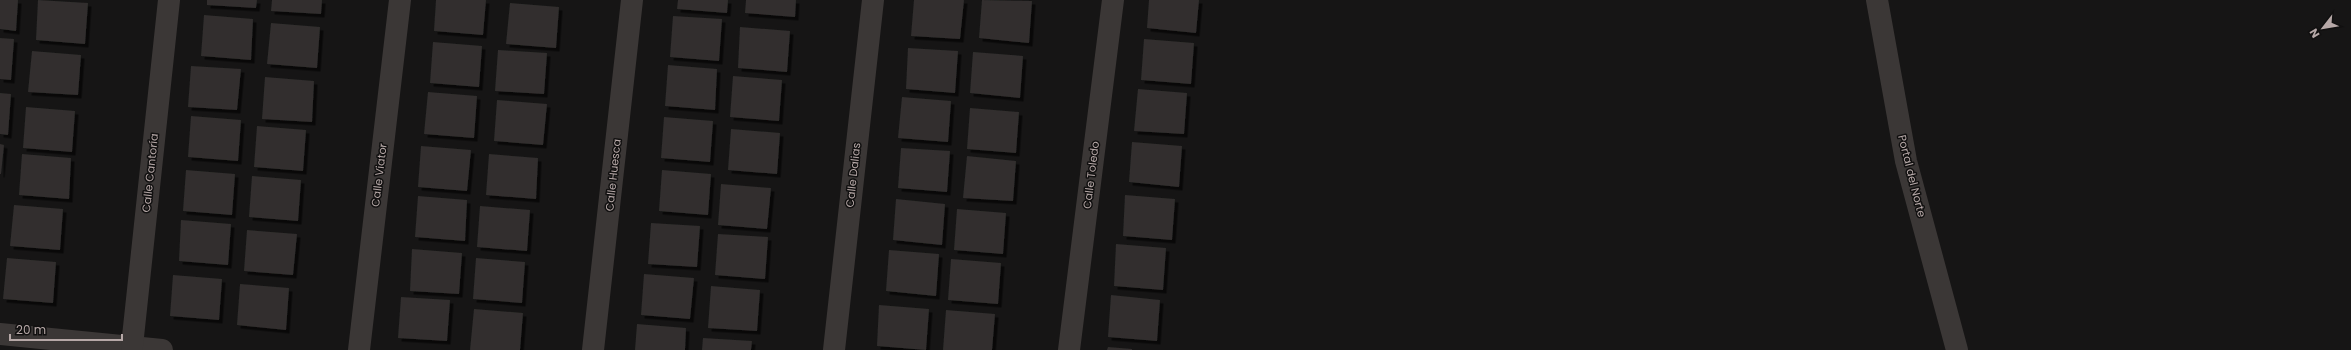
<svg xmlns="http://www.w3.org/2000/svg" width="2351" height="350" font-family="Poppins,sans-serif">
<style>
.building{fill:#302e2d;filter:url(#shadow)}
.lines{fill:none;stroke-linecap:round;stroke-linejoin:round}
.minor{stroke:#3b3736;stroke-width:22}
.labels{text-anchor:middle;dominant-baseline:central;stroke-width:3;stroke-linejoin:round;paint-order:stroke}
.street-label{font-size:11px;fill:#b6a8a7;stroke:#111010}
</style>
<defs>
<filter id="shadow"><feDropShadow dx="3.5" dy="3.5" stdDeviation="0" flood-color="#0009"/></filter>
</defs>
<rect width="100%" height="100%" fill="#161515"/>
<!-- building -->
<g class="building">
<polygon points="0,0 18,0 16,31 0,29"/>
<polygon points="38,0 88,3 85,44 36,40"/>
<polygon points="207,0 257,0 256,8 207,5"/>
<polygon points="272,0 322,0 321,14 271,11"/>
<polygon points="436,0 486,0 483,35 434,31"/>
<polygon points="678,0 728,0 727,13 677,9"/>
<polygon points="746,0 796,0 795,17 745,13"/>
<polygon points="914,0 964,0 960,39 911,36"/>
<polygon points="982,0 1032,1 1029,43 979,38"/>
<polygon points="1149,0 1199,0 1196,33 1147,28"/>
<polygon points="510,3 559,7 556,48 506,44"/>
<polygon points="204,15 253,19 251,60 201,56"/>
<polygon points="673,16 722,19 719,61 670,57"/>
<polygon points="271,23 320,27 317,68 267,64"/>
<polygon points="740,27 790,31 787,72 738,68"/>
<polygon points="0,38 14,39 11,80 0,79"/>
<polygon points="1144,39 1194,43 1191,84 1141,80"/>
<polygon points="433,42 482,46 479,87 430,83"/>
<polygon points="908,48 958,51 955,93 906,89"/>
<polygon points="498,50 547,53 544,94 495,91"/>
<polygon points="32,51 81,55 78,95 28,92"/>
<polygon points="973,52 1023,56 1020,98 970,93"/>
<polygon points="668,65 717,69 715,110 665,106"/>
<polygon points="191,66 241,69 237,110 188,107"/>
<polygon points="733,76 782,80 779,121 730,117"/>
<polygon points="265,77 314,81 312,122 262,119"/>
<polygon points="1138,89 1187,93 1184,134 1134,131"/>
<polygon points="428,92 477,96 474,138 424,134"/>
<polygon points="0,93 11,94 8,135 0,134"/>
<polygon points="902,97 951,101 948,142 898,138"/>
<polygon points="497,100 547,104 543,145 494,141"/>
<polygon points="26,107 75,111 72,152 23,148"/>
<polygon points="970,108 1019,112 1016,153 967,149"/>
<polygon points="191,116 241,120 238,161 188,157"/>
<polygon points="664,117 713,121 710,162 661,158"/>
<polygon points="257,126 306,130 303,171 254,167"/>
<polygon points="731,129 780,133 777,174 728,170"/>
<polygon points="1132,142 1182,146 1179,187 1129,182"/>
<polygon points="0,144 4,145 1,174 0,174"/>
<polygon points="421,146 471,150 467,191 418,187"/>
<polygon points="901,148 950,151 947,192 898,188"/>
<polygon points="22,154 71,158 69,199 19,195"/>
<polygon points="489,154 538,158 536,199 486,195"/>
<polygon points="967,156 1016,161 1013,201 963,198"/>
<polygon points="186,170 235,174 232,215 183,211"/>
<polygon points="662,170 711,174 708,215 659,211"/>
<polygon points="252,176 301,180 298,221 249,217"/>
<polygon points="721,184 771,188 767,229 718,225"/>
<polygon points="1125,195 1175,199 1172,240 1123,236"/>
<polygon points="418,196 467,200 465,241 415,237"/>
<polygon points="896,199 945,204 942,245 893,240"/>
<polygon points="14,205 63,209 60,250 10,246"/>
<polygon points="480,206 530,210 527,251 477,247"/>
<polygon points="957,209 1006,213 1003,254 954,250"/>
<polygon points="181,220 231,224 228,265 179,261"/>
<polygon points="651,223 700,226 697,267 648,264"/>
<polygon points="247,230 297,234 293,275 244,271"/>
<polygon points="718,234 768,237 765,279 715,275"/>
<polygon points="1116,244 1166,248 1163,290 1114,286"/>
<polygon points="412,249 462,253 459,294 410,291"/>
<polygon points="889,250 939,254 936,296 886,291"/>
<polygon points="7,258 56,262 53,303 3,299"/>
<polygon points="476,258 525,262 522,303 473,299"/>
<polygon points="951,259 1001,263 998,304 948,300"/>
<polygon points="644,274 694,278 690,319 641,315"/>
<polygon points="173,275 222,279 219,320 170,316"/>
<polygon points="240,284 289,288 286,330 237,325"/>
<polygon points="711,286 760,290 757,331 708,328"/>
<polygon points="1111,295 1160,300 1157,341 1108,337"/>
<polygon points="401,297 450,300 447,341 398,338"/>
<polygon points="879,305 929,309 926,350 877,346"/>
<polygon points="474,309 523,313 520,350 470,350"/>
<polygon points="946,310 995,314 992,350 943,350"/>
<polygon points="637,324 686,328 685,350 635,350"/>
<polygon points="703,338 752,341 751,350 702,350"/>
<polygon points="1108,347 1132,349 1132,350 1107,350"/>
</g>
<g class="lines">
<!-- minor -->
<g class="minor">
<polyline points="1877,0 1906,161 1957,350"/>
<polyline points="0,334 162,350"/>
<polyline points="132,346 169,0"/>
<polyline points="359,350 400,0"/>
<polyline points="593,350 632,0"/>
<polyline points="834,350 873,0"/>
<polyline points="1069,350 1113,0"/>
</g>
</g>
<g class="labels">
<!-- street labels -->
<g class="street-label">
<text transform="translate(150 173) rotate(-84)">Calle Cantoría</text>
<text transform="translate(379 175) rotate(-83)">Calle Viator</text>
<text transform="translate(613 175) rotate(-84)">Calle Huesca</text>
<text transform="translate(853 175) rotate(-84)">Calle Dalias</text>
<text transform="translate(1091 175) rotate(-83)">Calle Toledo</text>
<text transform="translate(1912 176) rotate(76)">Portal del Norte</text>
</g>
</g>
<!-- north arrow -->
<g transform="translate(2323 28) rotate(239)" stroke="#111010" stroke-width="3" paint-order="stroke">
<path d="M0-3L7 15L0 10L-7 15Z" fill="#b6a8a7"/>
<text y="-6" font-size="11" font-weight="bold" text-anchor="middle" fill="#b6a8a7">N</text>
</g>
<!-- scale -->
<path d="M10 334v6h112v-6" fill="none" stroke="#b6a8a7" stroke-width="2"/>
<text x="16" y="334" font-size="12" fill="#b6a8a7" stroke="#111010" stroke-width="3" paint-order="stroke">20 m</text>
</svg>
